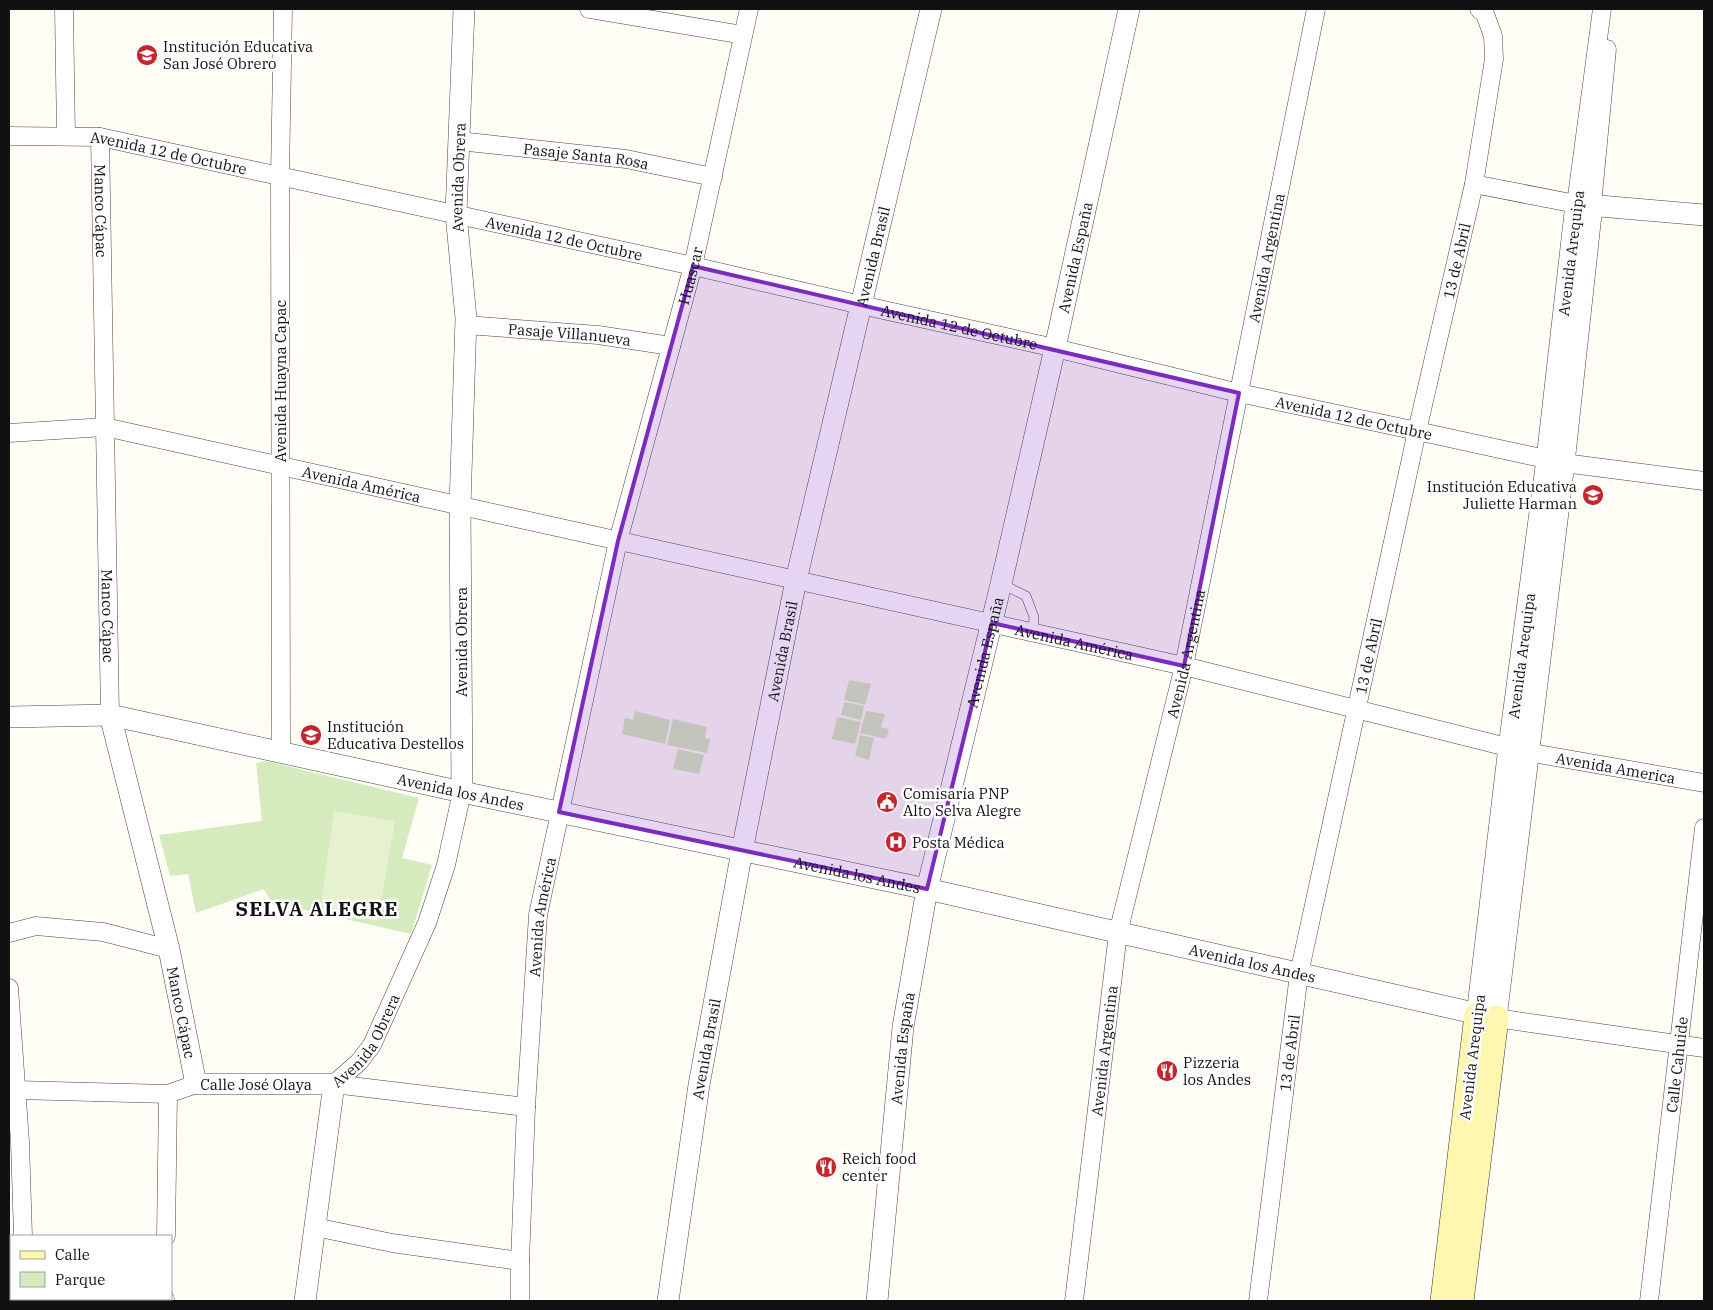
<svg xmlns="http://www.w3.org/2000/svg" width="1713" height="1310" font-family="'IBM Plex Serif',serif">
<style>
.green{fill:#d5ebbd}
.pitch{fill:#e6f2cf}
.lines{fill:none;stroke-linecap:round;stroke-linejoin:round}
.service-casing{stroke:#444;stroke-width:10}
.minor-casing{stroke:#444;stroke-width:19}
.tertiary-casing{stroke:#444;stroke-width:22}
.secondary-casing{stroke:#333;stroke-width:26}
.service{stroke:#fff;stroke-width:9}
.minor{stroke:#fff;stroke-width:18}
.tertiary{stroke:#fff;stroke-width:21}
.secondary{stroke:#fff6b0;stroke-width:25}
.marked{fill:#7b2cbf;fill-opacity:0.2;stroke:#7b2cbf;stroke-width:4;stroke-linejoin:round}
.labels{text-anchor:middle;dominant-baseline:central;stroke-width:5;stroke-linejoin:round;paint-order:stroke}
.poi-label{font-size:15px;fill:#111;stroke:#fff;text-anchor:start}
.street-label{font-size:15px;fill:#111;stroke:#fff}
.district-label{font-size:20px;font-weight:bold;letter-spacing:1px;fill:#111;stroke:#fff}
</style>
<rect width="100%" height="100%" fill="#fffdf5"/>
<!-- green -->
<g class="green">
<polygon points="849,680 871,684 865,705 844,700"/>
<polygon points="844,702 864,706 861,720 841,715"/>
<polygon points="635,711 670,720 665,744 622,734 625,718 633,720"/>
<polygon points="866,711 885,714 881,727 889,729 886,739 860,733"/>
<polygon points="837,717 861,722 855,744 832,739"/>
<polygon points="673,719 707,727 705,738 710,739 707,753 667,745"/>
<polygon points="860,735 874,738 869,760 855,756"/>
<polygon points="678,749 704,755 699,774 673,769"/>
<polygon points="266,761 419,798 402,858 432,865 411,934 271,902 264,889 196,913 188,874 170,876 159,835 262,821 256,763"/>
</g>
<!-- pitch -->
<polygon class="pitch" points="334,811 395,821 378,921 320,911"/>
<g class="lines">
<!-- service casing -->
<g class="service-casing">
<polyline id="service" points="1002,584 1026,596 1034,617 1033,632"/>
</g>
<!-- minor casing -->
<g class="minor-casing">
<g id="minor">
<polyline points="64,9 66,136"/>
<polyline points="589,9 743,35"/>
<path id="s1" d="M 9,136 L 100,137 L 693,266 L 861,305 L 1055,348 L 1239,393 L 1417,431 L 1564,463 L 1704,481"/>
<path id="s2" d="M 100,137 L 110,715"/>
<path id="s3" d="M 459,141 L 626,159 L 713,177"/>
<polyline points="1474,184 1576,204 1602,9"/>
<polyline points="1592,205 1607,49"/>
<path id="s4" d="M 466,325 L 598,335 L 671,346"/>
<path id="s5" d="M 9,433 L 105,427 L 1184,666 L 1527,752 L 1704,783"/>
<polyline points="281,752 280,176 283,9"/>
<polyline points="9,933 36,926 103,932 169,949"/>
<polyline points="9,988 20,1142 23,1236"/>
<polyline points="1496,1018 1704,1048"/>
<path id="s6" d="M 334,1084 L 359,1062 L 372,1045 L 427,923 L 446,865 L 462,792"/>
<polyline points="334,1084 526,1107"/>
<polyline points="17,1090 168,1094 196,1084"/>
<polyline points="315,1227 392,1243 520,1261"/>
<polyline points="166,1236 168,1094"/>
<polyline points="25,1299 25,1301"/>
<polyline points="165,1301 165,1299"/>
<path id="s7" d="M 520,1301 L 520,1261 L 526,1107 L 538,915 L 618,541 L 693,266 L 749,9"/>
<path id="s8" d="M 1074,1301 L 1118,933 L 1184,666 L 1316,9"/>
<path id="s9" d="M 1258,1301 L 1299,974 L 1417,431 L 1474,184 L 1494,59 L 1493,36 L 1485,14 L 1479,9"/>
<path id="s10" d="M 1649,1301 L 1704,828"/>
</g>
</g>
<!-- tertiary casing -->
<g class="tertiary-casing">
<g id="tertiary">
<path id="s11" d="M 110,715 L 169,949 L 196,1084 L 334,1084 L 305,1301"/>
<path id="s12" d="M 9,717 L 110,715 L 462,792 L 927,889 L 1496,1018 L 1564,463 L 1592,205"/>
<path id="s13" d="M 462,792 L 460,506 L 466,318 L 456,214 L 464,9"/>
<path id="s14" d="M 1477,1015 L 1509,747 L 1547,459 L 1576,204 L 1704,215"/>
<path id="s15" d="M 668,1301 L 699,1085 L 742,851 L 796,580 L 931,9"/>
<path id="s16" d="M 877,1301 L 903,1027 L 927,889 L 1001,584 L 1055,348 L 1129,9"/>
</g>
</g>
<!-- secondary casing -->
<g class="secondary-casing">
<g id="secondary">
<polyline points="1443,1301 1477,1015"/>
<polyline points="1461,1301 1496,1018"/>
</g>
</g>
<!-- service -->
<use href="#service" class="service"/>
<!-- minor -->
<use href="#minor" class="minor"/>
<!-- tertiary -->
<use href="#tertiary" class="tertiary"/>
<!-- secondary -->
<use href="#secondary" class="secondary"/>
</g>
<!-- marked area -->
<path class="marked" d="M 693,266 L 1239,393 L 1184,666 L 992,623 L 927,889 L 559,812 L 618,541 Z"/>
<!-- icons -->
<defs>
<g id="school-disc" transform="scale(1.125)"><circle r="9.5" fill="#c4262e" stroke="#fff"/><path d="M0-5L7-2L0 1L-7-2ZM-4 1L0 2.5L4 1V4Q0 6-4 4Z" fill="#fff"/></g>
<g id="civic-disc" transform="scale(1.125)"><circle r="9.5" fill="#c4262e" stroke="#fff"/><path d="M-.6-6.5H3V-4.5H.6V-3L4-1V1h2V6H-6V1h2V-1L-.6-3ZM-1.2 2.5V6h2.4V2.5Z" fill="#fff"/></g>
<g id="hospital-disc" transform="scale(1.125)"><circle r="9.5" fill="#c4262e" stroke="#fff"/><path d="M-5-5h3v3.5h4V-5h3V5h-3V1.5h-4V5h-3Z" fill="#fff"/></g>
<g id="restaurant-disc" transform="scale(1.125)"><circle r="9.5" fill="#c4262e" stroke="#fff"/><path d="M-5-6h1v4h1v-4h1v4h1v-4h1v5L-1.5 .5V6h-2V.5L-5-1ZM5-6V6H3V1.5H1.5Q1.5-4 5-6Z" fill="#fff"/></g>
</defs>
<g fill-rule="evenodd">
<use href="#school-disc" x="147" y="55"/>
<use href="#school-disc" x="1593" y="495"/>
<use href="#school-disc" x="311" y="735"/>
<use href="#civic-disc" x="887" y="802"/>
<use href="#hospital-disc" x="896" y="842"/>
<use href="#restaurant-disc" x="1167" y="1071"/>
<use href="#restaurant-disc" x="826" y="1167"/>
</g>
<g class="labels">
<!-- poi labels -->
<g class="poi-label">
<text x="163" y="46">Institución Educativa<tspan x="163" dy="17">San José Obrero</tspan></text>
<text x="1577" y="486" text-anchor="end">Institución Educativa<tspan x="1577" dy="17">Juliette Harman</tspan></text>
<text x="327" y="726">Institución<tspan x="327" dy="17">Educativa Destellos</tspan></text>
<text x="903" y="793">Comisaría PNP<tspan x="903" dy="17">Alto Selva Alegre</tspan></text>
<text x="912" y="842">Posta Médica</text>
<text x="1183" y="1062">Pizzeria<tspan x="1183" dy="17">los Andes</tspan></text>
<text x="842" y="1158">Reich food<tspan x="842" dy="17">center</tspan></text>
</g>
<!-- street labels -->
<g class="street-label">
<text stroke="none"><textPath href="#s1" startOffset="161">Avenida 12 de Octubre</textPath></text>
<text stroke="none"><textPath href="#s3" startOffset="128">Pasaje Santa Rosa</textPath></text>
<text stroke="none"><textPath href="#s13" startOffset="615">Avenida Obrera</textPath></text>
<text stroke="none"><textPath href="#s2" startOffset="74">Manco Cápac</textPath></text>
<text stroke="none"><textPath href="#s1" startOffset="566">Avenida 12 de Octubre</textPath></text>
<text transform="translate(1571 253) rotate(-83)">Avenida Arequipa</text>
<text stroke="none"><textPath href="#s15" startOffset="1065">Avenida Brasil</textPath></text>
<text stroke="none"><textPath href="#s16" startOffset="1064">Avenida España</textPath></text>
<text stroke="none"><textPath href="#s8" startOffset="1062">Avenida Argentina</textPath></text>
<text stroke="none"><textPath href="#s9" startOffset="1060">13 de Abril</textPath></text>
<text stroke="none"><textPath href="#s7" startOffset="1044">Huascar</textPath></text>
<text stroke="none"><textPath href="#s1" startOffset="971">Avenida 12 de Octubre</textPath></text>
<text stroke="none"><textPath href="#s4" startOffset="104">Pasaje Villanueva</textPath></text>
<text transform="translate(280 381) rotate(-90)">Avenida Huayna Capac</text>
<text stroke="none"><textPath href="#s1" startOffset="1376">Avenida 12 de Octubre</textPath></text>
<text stroke="none"><textPath href="#s5" startOffset="359">Avenida América</textPath></text>
<text stroke="none"><textPath href="#s2" startOffset="479">Manco Cápac</textPath></text>
<text stroke="none"><textPath href="#s5" startOffset="1089">Avenida América</textPath></text>
<text transform="translate(461 642) rotate(-90)">Avenida Obrera</text>
<text stroke="none"><textPath href="#s15" startOffset="660">Avenida Brasil</textPath></text>
<text stroke="none"><textPath href="#s16" startOffset="659">Avenida España</textPath></text>
<text stroke="none"><textPath href="#s8" startOffset="658">Avenida Argentina</textPath></text>
<text stroke="none"><textPath href="#s14" startOffset="362">Avenida Arequipa</textPath></text>
<text stroke="none"><textPath href="#s9" startOffset="655">13 de Abril</textPath></text>
<text stroke="none"><textPath href="#s5" startOffset="1645">Avenida America</textPath></text>
<text stroke="none"><textPath href="#s12" startOffset="460">Avenida los Andes</textPath></text>
<text stroke="none"><textPath href="#s12" startOffset="865">Avenida los Andes</textPath></text>
<text stroke="none"><textPath href="#s7" startOffset="385">Avenida América</textPath></text>
<text stroke="none"><textPath href="#s12" startOffset="1270">Avenida los Andes</textPath></text>
<text stroke="none"><textPath href="#s11" startOffset="306">Manco Cápac</textPath></text>
<text stroke="none"><textPath href="#s6" startOffset="55">Avenida Obrera</textPath></text>
<text stroke="none"><textPath href="#s16" startOffset="254">Avenida España</textPath></text>
<text stroke="none"><textPath href="#s15" startOffset="255">Avenida Brasil</textPath></text>
<text stroke="none"><textPath href="#s8" startOffset="252">Avenida Argentina</textPath></text>
<text stroke="none"><textPath href="#s9" startOffset="250">13 de Abril</textPath></text>
<text transform="translate(1472 1057) rotate(-83)">Avenida Arequipa</text>
<text stroke="none"><textPath href="#s10" startOffset="238">Calle Cahuide</textPath></text>
<text stroke="none"><textPath href="#s11" startOffset="439">Calle José Olaya</textPath></text>
</g>
<!-- district labels -->
<g class="district-label">
<text x="317" y="908">SELVA ALEGRE</text>
</g>
</g>
<!-- border -->
<rect width="1713" height="1310" fill="none" stroke="#111111" stroke-width="20"/>
<!-- legend -->
<rect x="10" y="1235" width="162" height="65" fill="#ffffff" stroke="#a0a0a0"/>
<rect x="20" y="1251" width="25" height="8" fill="#fff6b0" stroke="#a0a0a0"/>
<text x="55" y="1260" font-size="15" fill="#111111">Calle</text>
<rect x="20" y="1272" width="25" height="15" fill="#d5ebbd" stroke="#a0a0a0"/>
<text x="55" y="1285" font-size="15" fill="#111111">Parque</text>
</svg>
